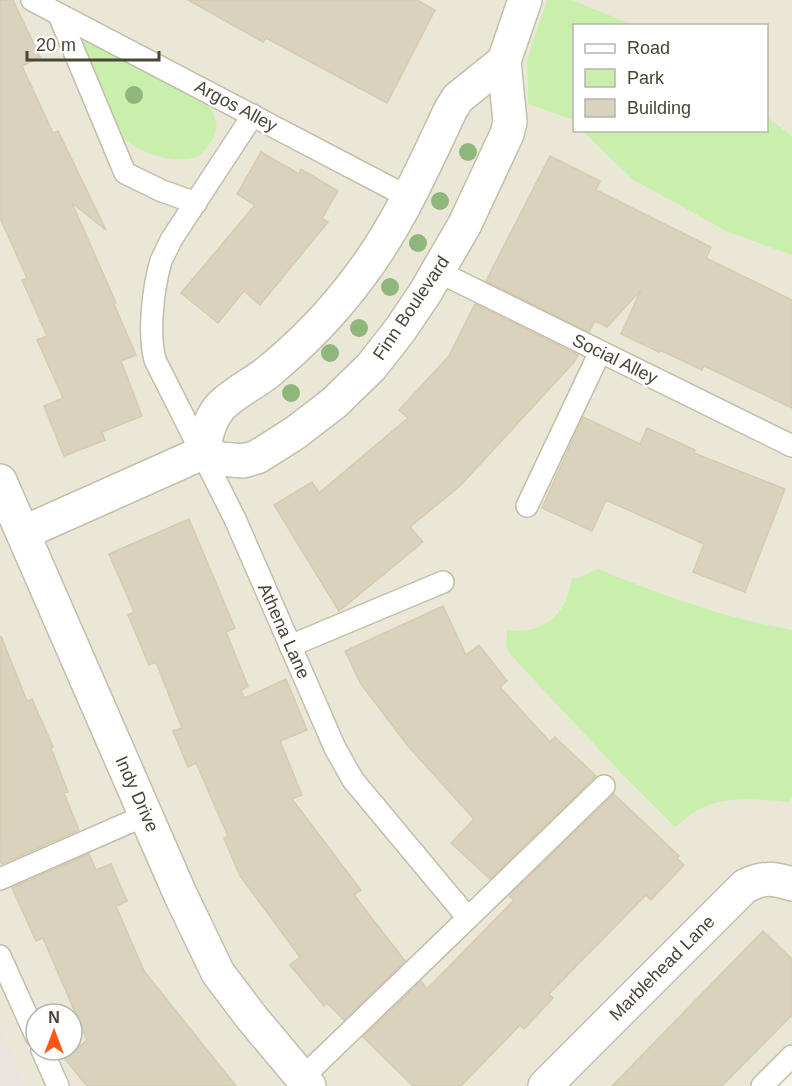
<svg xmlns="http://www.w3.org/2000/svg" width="792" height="1086" font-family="Arial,sans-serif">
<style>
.residential{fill:#ebe7d6;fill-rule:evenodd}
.industrial{fill:#e9e5dd}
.green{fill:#c9efad}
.building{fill:#d9d2bd;stroke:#d5cbaf;stroke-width:1.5}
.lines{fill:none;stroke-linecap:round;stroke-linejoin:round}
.service-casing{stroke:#c3beaa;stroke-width:24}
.minor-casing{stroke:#c3beaa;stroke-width:36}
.service{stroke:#fff;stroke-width:21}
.minor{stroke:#fff;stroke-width:33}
.tree{fill:#8fb77b}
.labels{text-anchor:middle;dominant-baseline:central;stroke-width:5;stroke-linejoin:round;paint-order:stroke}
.street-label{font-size:18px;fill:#4b4536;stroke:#fff}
</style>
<rect width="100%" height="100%" fill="#f6f4e9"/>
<!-- residential -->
<path class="residential" d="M 0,0 L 792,0 L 792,1072 L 778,1086 L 27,1086 L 0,1026 ZM 574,26 L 766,26 L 766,130 L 574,130 ZM 36,1014 L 72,1014 L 72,1050 L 36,1050 Z"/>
<!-- industrial -->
<polygon class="industrial" points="0,1026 27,1086 0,1086"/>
<!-- green -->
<g class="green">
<polygon points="547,0 572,0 633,25 574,26 574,122 571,119 528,104 527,60"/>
<path d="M 90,40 L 202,99 C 209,106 214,112 216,122 C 219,134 206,152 196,157 C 190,159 178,160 172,159 C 153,157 136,148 121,137 L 81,51 L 83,42 Z"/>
<polygon points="767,117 792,136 792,255 728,232 632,179 583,131 766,130"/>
<path d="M 598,569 C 661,595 725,618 792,630 L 792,798 L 788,802 C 759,799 724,795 698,810 C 690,814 683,821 675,827 L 620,772 L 509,653 L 506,647 L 507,630 C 545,635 567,614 572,578 L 578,578 Z"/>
</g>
<!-- building -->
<g class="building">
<polygon points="0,0 13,0 40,57 22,66 53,133 58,131 106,230 72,203 116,303 114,304 136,355 121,361 142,416 102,432 105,440 64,456 44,406 63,398 37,340 47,336 22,280 27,278 0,218"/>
<polygon points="188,0 417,0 435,10 387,103 266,38 263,42"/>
<polygon points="261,152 299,174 301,169 338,191 322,218 328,222 260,305 244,291 218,323 181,293 255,205 237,194"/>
<polygon points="550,156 600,181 596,190 711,247 706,258 792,300 792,408 704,366 702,370 660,350 659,352 621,334 641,290 607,327 595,321 589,332 486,281"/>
<polygon points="475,304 578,355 574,362 460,486 410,527 423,542 339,611 274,505 312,482 319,493 408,418 399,410 449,356"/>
<polygon points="583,417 640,444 647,428 695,450 694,453 785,489 745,592 693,572 704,544 606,500 592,531 542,508"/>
<polygon points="189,519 235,628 226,632 248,686 241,691 245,698 286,679 307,730 280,741 302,795 292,799 361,890 354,895 405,961 344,1020 327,1003 324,1006 290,965 300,957 240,876 224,838 228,836 196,763 188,767 173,731 182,728 156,662 149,665 128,615 134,612 109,554"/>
<polygon points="443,606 466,655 479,645 507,681 500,687 550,742 555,737 596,776 490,879 451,843 474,819 408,746 361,684 345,651"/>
<polygon points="1,636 27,701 32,699 53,747 51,748 68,792 64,793 79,830 2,864 0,861"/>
<polygon points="614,794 679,856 677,858 684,865 651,900 646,895 549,994 553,998 524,1029 520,1025 461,1086 413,1086 363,1037 421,981 427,989 514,900 509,896"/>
<polygon points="89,854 96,870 111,864 127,901 116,906 144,971 236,1086 87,1086 65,1059 87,1040 43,938 36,941 12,888"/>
<polygon points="763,931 792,959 792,1015 722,1086 612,1086"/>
</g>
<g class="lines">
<!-- service casing -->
<g class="service-casing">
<g id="service">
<polyline points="32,0 408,197"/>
<polyline points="59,15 125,173 162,191 196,203"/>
<path d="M 253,115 L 171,240 C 168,247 164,254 161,261 C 153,288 148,333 155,360 L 235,519 L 335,748 L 353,780 L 468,918 L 302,1078"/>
<polyline points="437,271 792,446"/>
<polyline points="527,506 600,352"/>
<polyline points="290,646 443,582"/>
<polyline points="0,879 146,815"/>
<polyline points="468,918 604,786"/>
<polyline points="0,956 36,1036"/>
<polyline points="42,1050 58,1086"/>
<polyline points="762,1086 792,1056"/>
</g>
</g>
<!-- minor casing -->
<g class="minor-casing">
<g id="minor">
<path d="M 202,453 C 206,437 209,420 220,407 C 233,393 253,384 268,372 C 302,344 333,312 359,277 C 398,226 424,166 451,109 L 458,98 L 504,61"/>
<polyline points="0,481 181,896 218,973 252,1018 309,1086"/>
<polyline points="23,533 202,453 221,459 243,461 257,457 295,433 334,403 371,367 400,330 425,293 465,224 507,134 510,122 504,61 525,0"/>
<path d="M 545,1086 L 745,886 C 764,877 772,878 792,884"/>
</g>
</g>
<!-- service -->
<use href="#service" class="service"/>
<!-- minor -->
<use href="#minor" class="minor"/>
</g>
<!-- trees -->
<g class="tree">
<circle cx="134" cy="95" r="9"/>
<circle cx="468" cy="152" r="9"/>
<circle cx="440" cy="201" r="9"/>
<circle cx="418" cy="243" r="9"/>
<circle cx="390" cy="287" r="9"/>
<circle cx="359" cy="328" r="9"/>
<circle cx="330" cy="353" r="9"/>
<circle cx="291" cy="393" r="9"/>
</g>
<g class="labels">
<!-- street labels -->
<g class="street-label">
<text transform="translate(236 106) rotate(28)">Argos Alley</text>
<text transform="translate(411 308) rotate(-56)">Finn Boulevard</text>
<text transform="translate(615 359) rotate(26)">Social Alley</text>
<text transform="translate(284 631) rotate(66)">Athena Lane</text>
<text transform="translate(137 794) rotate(66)">Indy Drive</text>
<text transform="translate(662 968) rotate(-45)">Marblehead Lane</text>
</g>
</g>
<!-- legend -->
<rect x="573" y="24" width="195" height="108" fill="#ffffff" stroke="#b7b5af" stroke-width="1.5"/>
<rect x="585" y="44" width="30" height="9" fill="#ffffff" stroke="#b7b5af" stroke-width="1.5"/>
<text x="627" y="54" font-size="18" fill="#4b4536">Road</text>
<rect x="585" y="69" width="30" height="18" fill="#c9efad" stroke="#b7b5af" stroke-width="1.5"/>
<text x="627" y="84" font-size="18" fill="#4b4536">Park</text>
<rect x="585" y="99" width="30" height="18" fill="#d9d2bd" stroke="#b7b5af" stroke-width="1.5"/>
<text x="627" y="114" font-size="18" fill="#4b4536">Building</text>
<!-- north arrow -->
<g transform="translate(54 1032)"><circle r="28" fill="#ffffff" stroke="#b7b5af" stroke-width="1.5"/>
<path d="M0-4.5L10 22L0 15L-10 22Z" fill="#ff5717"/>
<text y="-9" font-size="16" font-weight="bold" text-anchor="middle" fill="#4b4536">N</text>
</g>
<!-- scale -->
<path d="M27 51v9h132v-9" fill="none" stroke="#4b4536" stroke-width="3"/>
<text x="36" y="51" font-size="18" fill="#4b4536" stroke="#ffffff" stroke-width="4.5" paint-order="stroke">20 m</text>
</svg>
